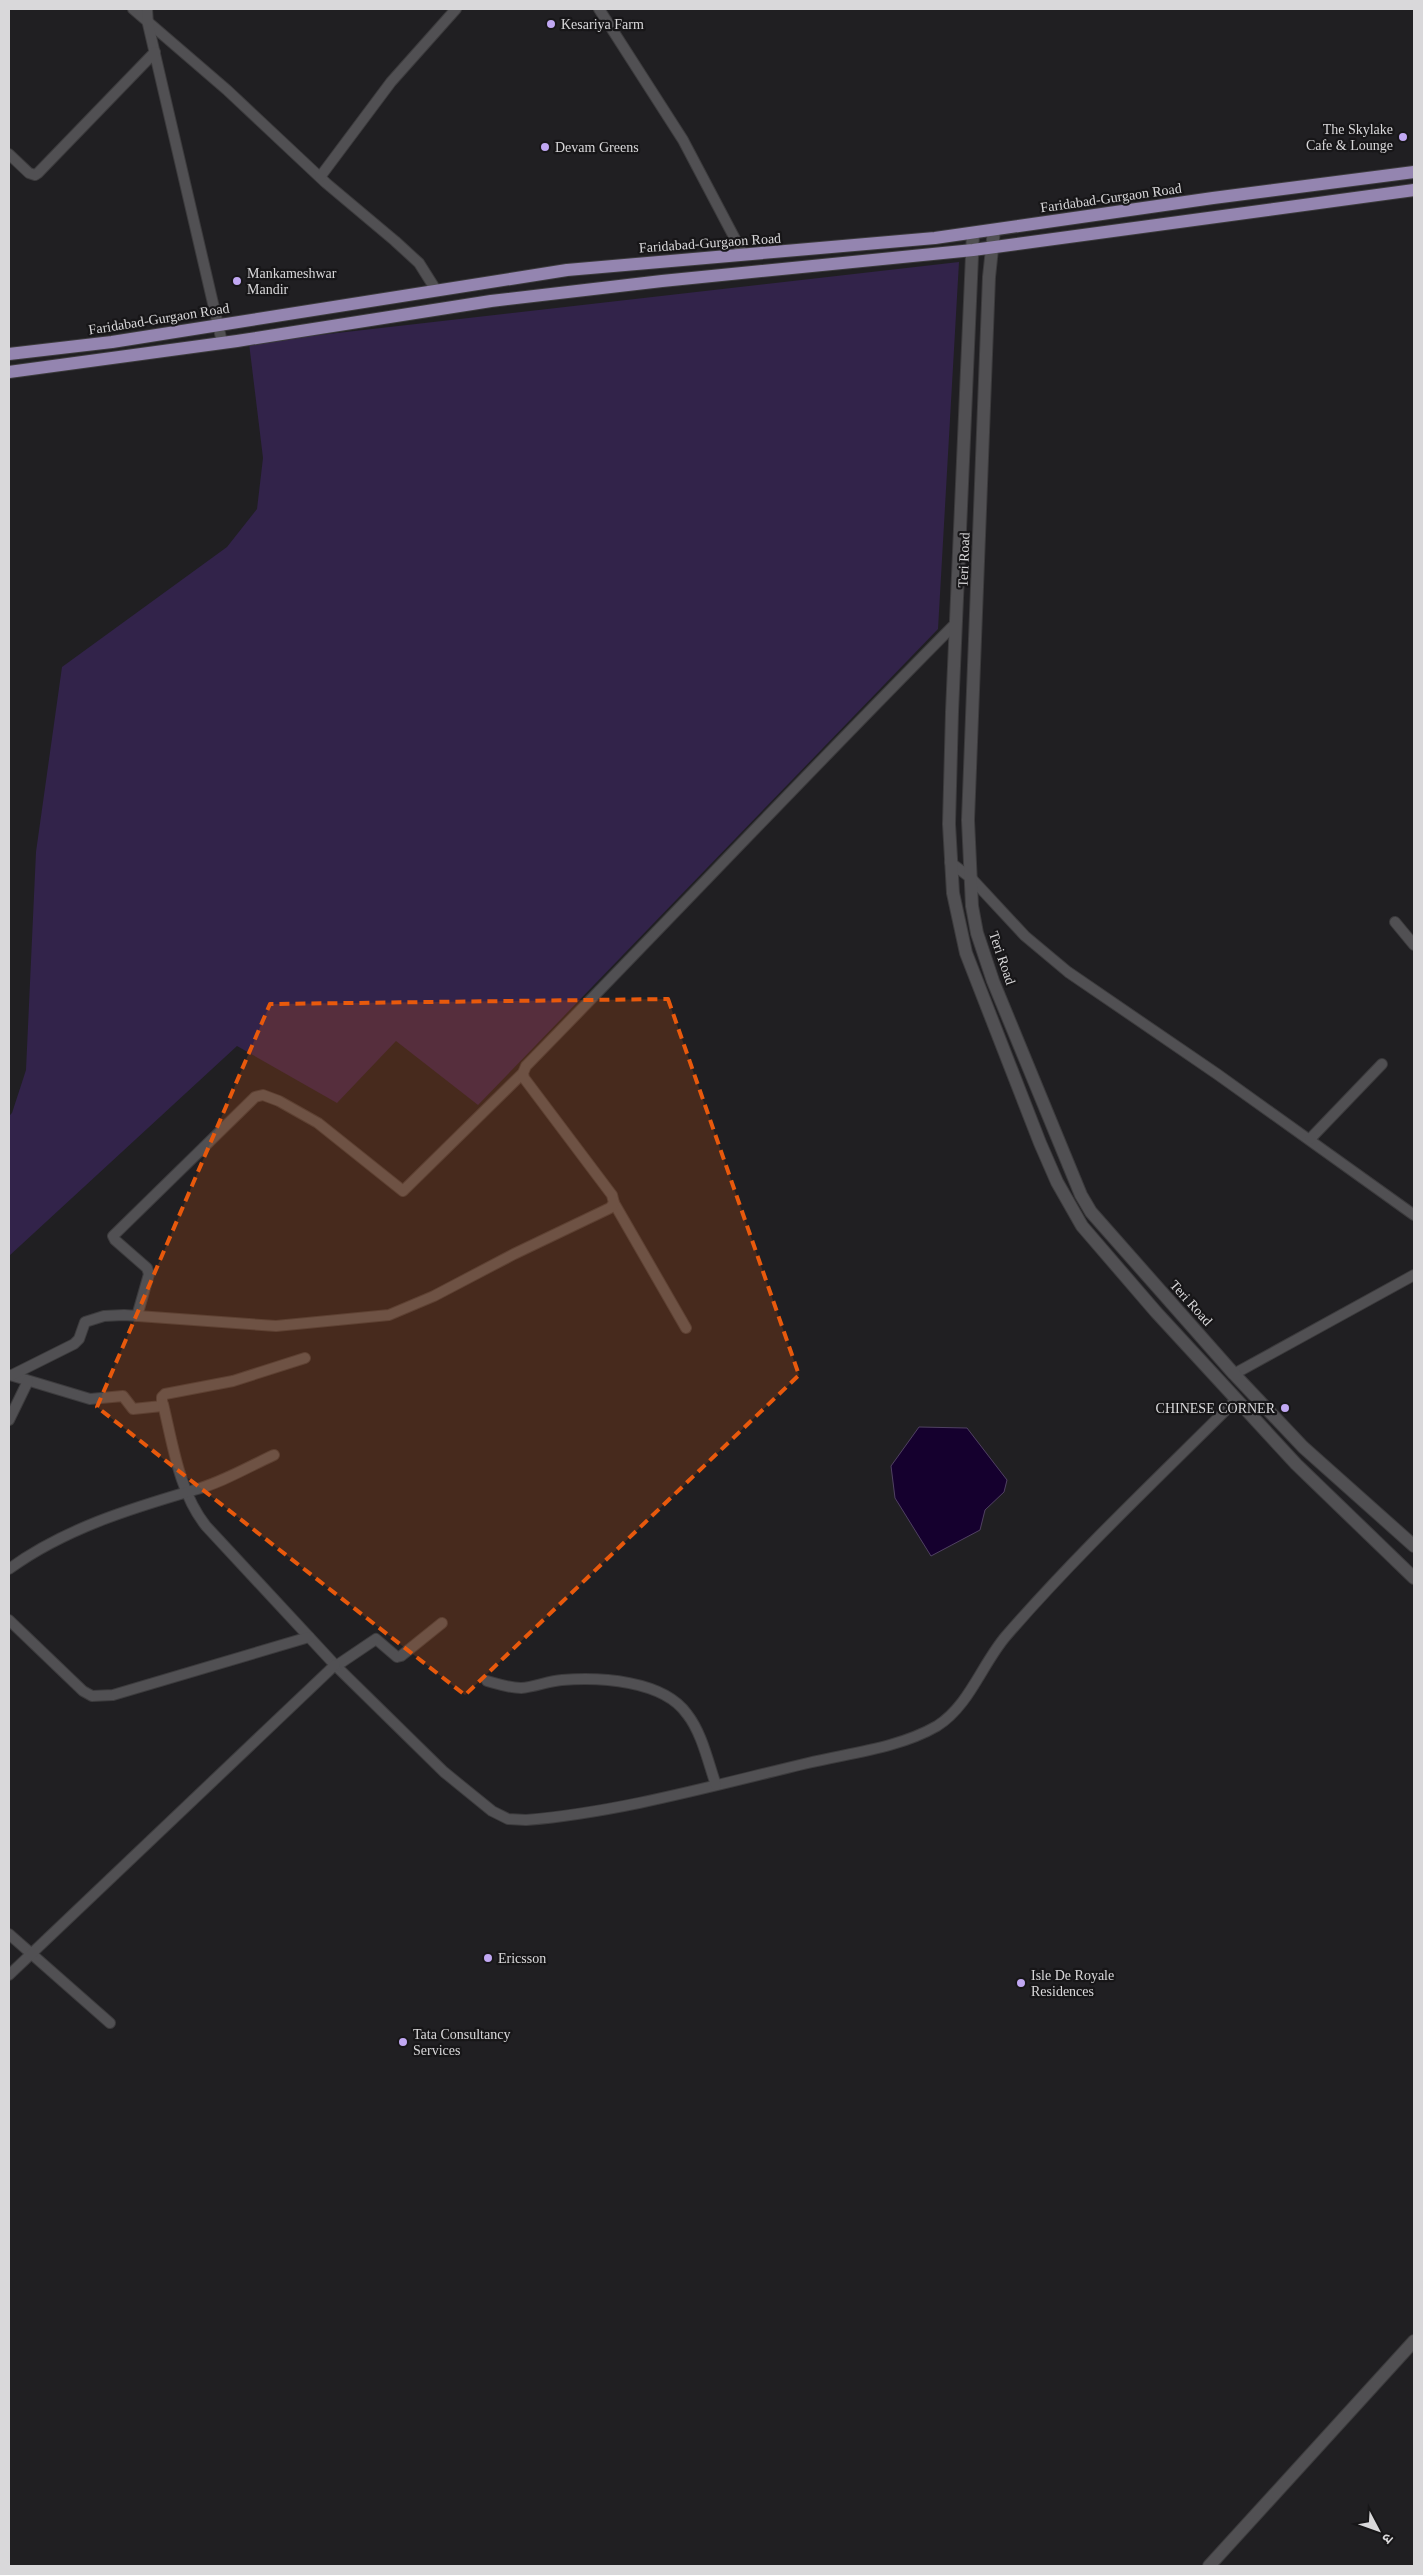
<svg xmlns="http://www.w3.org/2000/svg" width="1423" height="2575" font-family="'Times New Roman','Noto Sans Devanagari',serif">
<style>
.green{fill:#32234a}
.water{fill:#15002e;stroke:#504162}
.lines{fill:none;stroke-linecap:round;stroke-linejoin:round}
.minor-casing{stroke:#3c3b3d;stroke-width:12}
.tertiary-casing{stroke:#3c3b3d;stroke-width:14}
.primary-casing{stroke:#3c3b3d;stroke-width:14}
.minor{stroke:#515053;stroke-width:10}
.tertiary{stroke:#515053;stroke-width:12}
.primary{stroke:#9485b0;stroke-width:12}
.marked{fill:#e8590c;fill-opacity:0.2;stroke:#e8590c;stroke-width:4;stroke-dasharray:10 6;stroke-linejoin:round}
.poi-dot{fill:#c1a8f3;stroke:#171618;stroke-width:2}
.labels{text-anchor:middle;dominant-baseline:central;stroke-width:4.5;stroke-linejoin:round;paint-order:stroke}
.poi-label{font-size:14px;fill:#d9d8da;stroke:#171618;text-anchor:start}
.street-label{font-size:14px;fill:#d9d8da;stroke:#171618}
</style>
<rect width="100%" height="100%" fill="#201f22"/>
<!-- green -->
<polygon class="green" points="959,262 938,629 478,1105 396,1041 337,1103 237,1046 9,1256 9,1116 12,1113 26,1070 36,852 62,667 227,547 257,509 263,458 249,343"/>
<!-- water -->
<polygon class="water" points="919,1427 967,1428 1007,1480 1004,1492 985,1510 980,1530 931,1556 895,1498 891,1466"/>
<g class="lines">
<!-- minor casing -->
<g class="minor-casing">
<g id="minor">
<polyline points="133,9 227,90 326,183 395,241 419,263 436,290"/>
<polyline points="147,9 148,24 222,342"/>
<polyline points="599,9 683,140 743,254"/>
<polyline points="9,154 29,173 35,175 38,173 155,52"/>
<polyline points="320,177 391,82 456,9"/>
<polyline points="950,862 972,879 1025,936 1068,972 1217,1074 1414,1215"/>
<polyline points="1395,922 1414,945"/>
<polyline points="1310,1139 1382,1064"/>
<polyline points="614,1203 686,1328"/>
<polyline points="137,1316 149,1274 147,1268 115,1240 113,1236 255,1097 263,1095 279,1101 318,1123 403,1191 523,1073"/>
<polyline points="1234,1374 1414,1275"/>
<polyline points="10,1375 90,1399 123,1396 133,1409 162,1406 162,1397 165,1394 233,1381 305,1358"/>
<path d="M 12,1375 L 74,1344 L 79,1339 L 85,1322 L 104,1316 L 124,1315 L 276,1326 L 389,1315 L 434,1296 L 514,1254 L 610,1208 L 614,1203 L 612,1195 L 524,1078 L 523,1073 L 526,1066 C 670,919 811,769 956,623"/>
<path d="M 163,1404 C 173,1445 179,1492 206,1526 L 336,1666 L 444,1772 L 492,1811 L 508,1819 L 526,1820 C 621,1812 715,1785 808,1763 C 850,1753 899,1748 937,1726 C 969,1706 982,1664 1006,1636 C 1078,1553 1159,1477 1237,1399"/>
<polyline points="9,1420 28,1381"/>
<path d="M 9,1569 C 64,1529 129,1509 194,1490 C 221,1483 248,1467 274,1455"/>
<polyline points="9,1620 83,1691 92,1696 113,1695 309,1637"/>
<polyline points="336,1666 376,1639 397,1657 401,1656 442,1623"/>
<path d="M 487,1681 C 498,1684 509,1688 521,1688 C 535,1687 548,1681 562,1680 C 599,1677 663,1680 687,1714 C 702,1733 708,1762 716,1785"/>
<polyline points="9,1934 110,2023"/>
<polyline points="9,1975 335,1665"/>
</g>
</g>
<!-- tertiary casing -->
<g class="tertiary-casing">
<g id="tertiary">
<polyline points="994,230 989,277 968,820 972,906 977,933 993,981 1081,1195 1091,1212 1234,1374 1303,1447 1414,1546"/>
<polyline points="973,233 952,712 949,824 953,893 966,953 1040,1143 1057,1182 1082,1226 1156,1312 1296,1464 1414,1578"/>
<polyline points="1209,2566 1414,2341"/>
</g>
</g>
<!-- primary casing -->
<g class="primary-casing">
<g id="primary">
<polyline points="9,354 112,342 567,270 935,238 1213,198 1414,172"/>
<polyline points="9,372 237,341 491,301 662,281 973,250 1414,190"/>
</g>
</g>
<!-- minor -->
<use href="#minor" class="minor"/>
<!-- tertiary -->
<use href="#tertiary" class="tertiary"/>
<!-- primary -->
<use href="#primary" class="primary"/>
</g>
<!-- marked area -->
<path class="marked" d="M 668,999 L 799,1375 L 465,1695 L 97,1407 L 270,1004 Z"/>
<!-- markers -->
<g class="poi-dot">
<circle cx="551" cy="24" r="5"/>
<circle cx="1403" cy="137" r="5"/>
<circle cx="545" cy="147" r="5"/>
<circle cx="237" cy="281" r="5"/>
<circle cx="1285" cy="1408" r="5"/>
<circle cx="488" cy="1958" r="5"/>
<circle cx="1021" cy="1983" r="5"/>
<circle cx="403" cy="2042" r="5"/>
</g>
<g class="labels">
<!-- poi labels -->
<g class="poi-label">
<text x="561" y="24">Kesariya Farm</text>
<text x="1393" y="129" text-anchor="end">The Skylake<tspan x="1393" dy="16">Cafe &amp; Lounge</tspan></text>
<text x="555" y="147">Devam Greens</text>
<text x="247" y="273">Mankameshwar<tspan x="247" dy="16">Mandir</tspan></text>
<text x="1275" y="1408" text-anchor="end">CHINESE CORNER</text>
<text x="498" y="1958">Ericsson</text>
<text x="1031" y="1975">Isle De Royale<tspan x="1031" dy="16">Residences</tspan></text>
<text x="413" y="2034">Tata Consultancy<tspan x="413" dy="16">Services</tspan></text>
</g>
<!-- street labels -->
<g class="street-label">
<text transform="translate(1111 198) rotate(-8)">Faridabad-Gurgaon Road</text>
<text transform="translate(710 243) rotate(-4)">Faridabad-Gurgaon Road</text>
<text transform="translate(159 319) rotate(-9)">Faridabad-Gurgaon Road</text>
<text transform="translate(964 560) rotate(-88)">Teri Road</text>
<text transform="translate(1002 958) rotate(71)">Teri Road</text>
<text transform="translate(1191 1303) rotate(48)">Teri Road</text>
</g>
</g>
<!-- border -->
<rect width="1423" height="2575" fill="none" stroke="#d9d8da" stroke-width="20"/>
<!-- north arrow -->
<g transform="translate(1378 2530) rotate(131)" stroke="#171618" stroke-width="4" paint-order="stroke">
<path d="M0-4L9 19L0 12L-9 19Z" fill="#d9d8da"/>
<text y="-8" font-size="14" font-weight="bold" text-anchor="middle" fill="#d9d8da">उ</text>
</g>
</svg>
